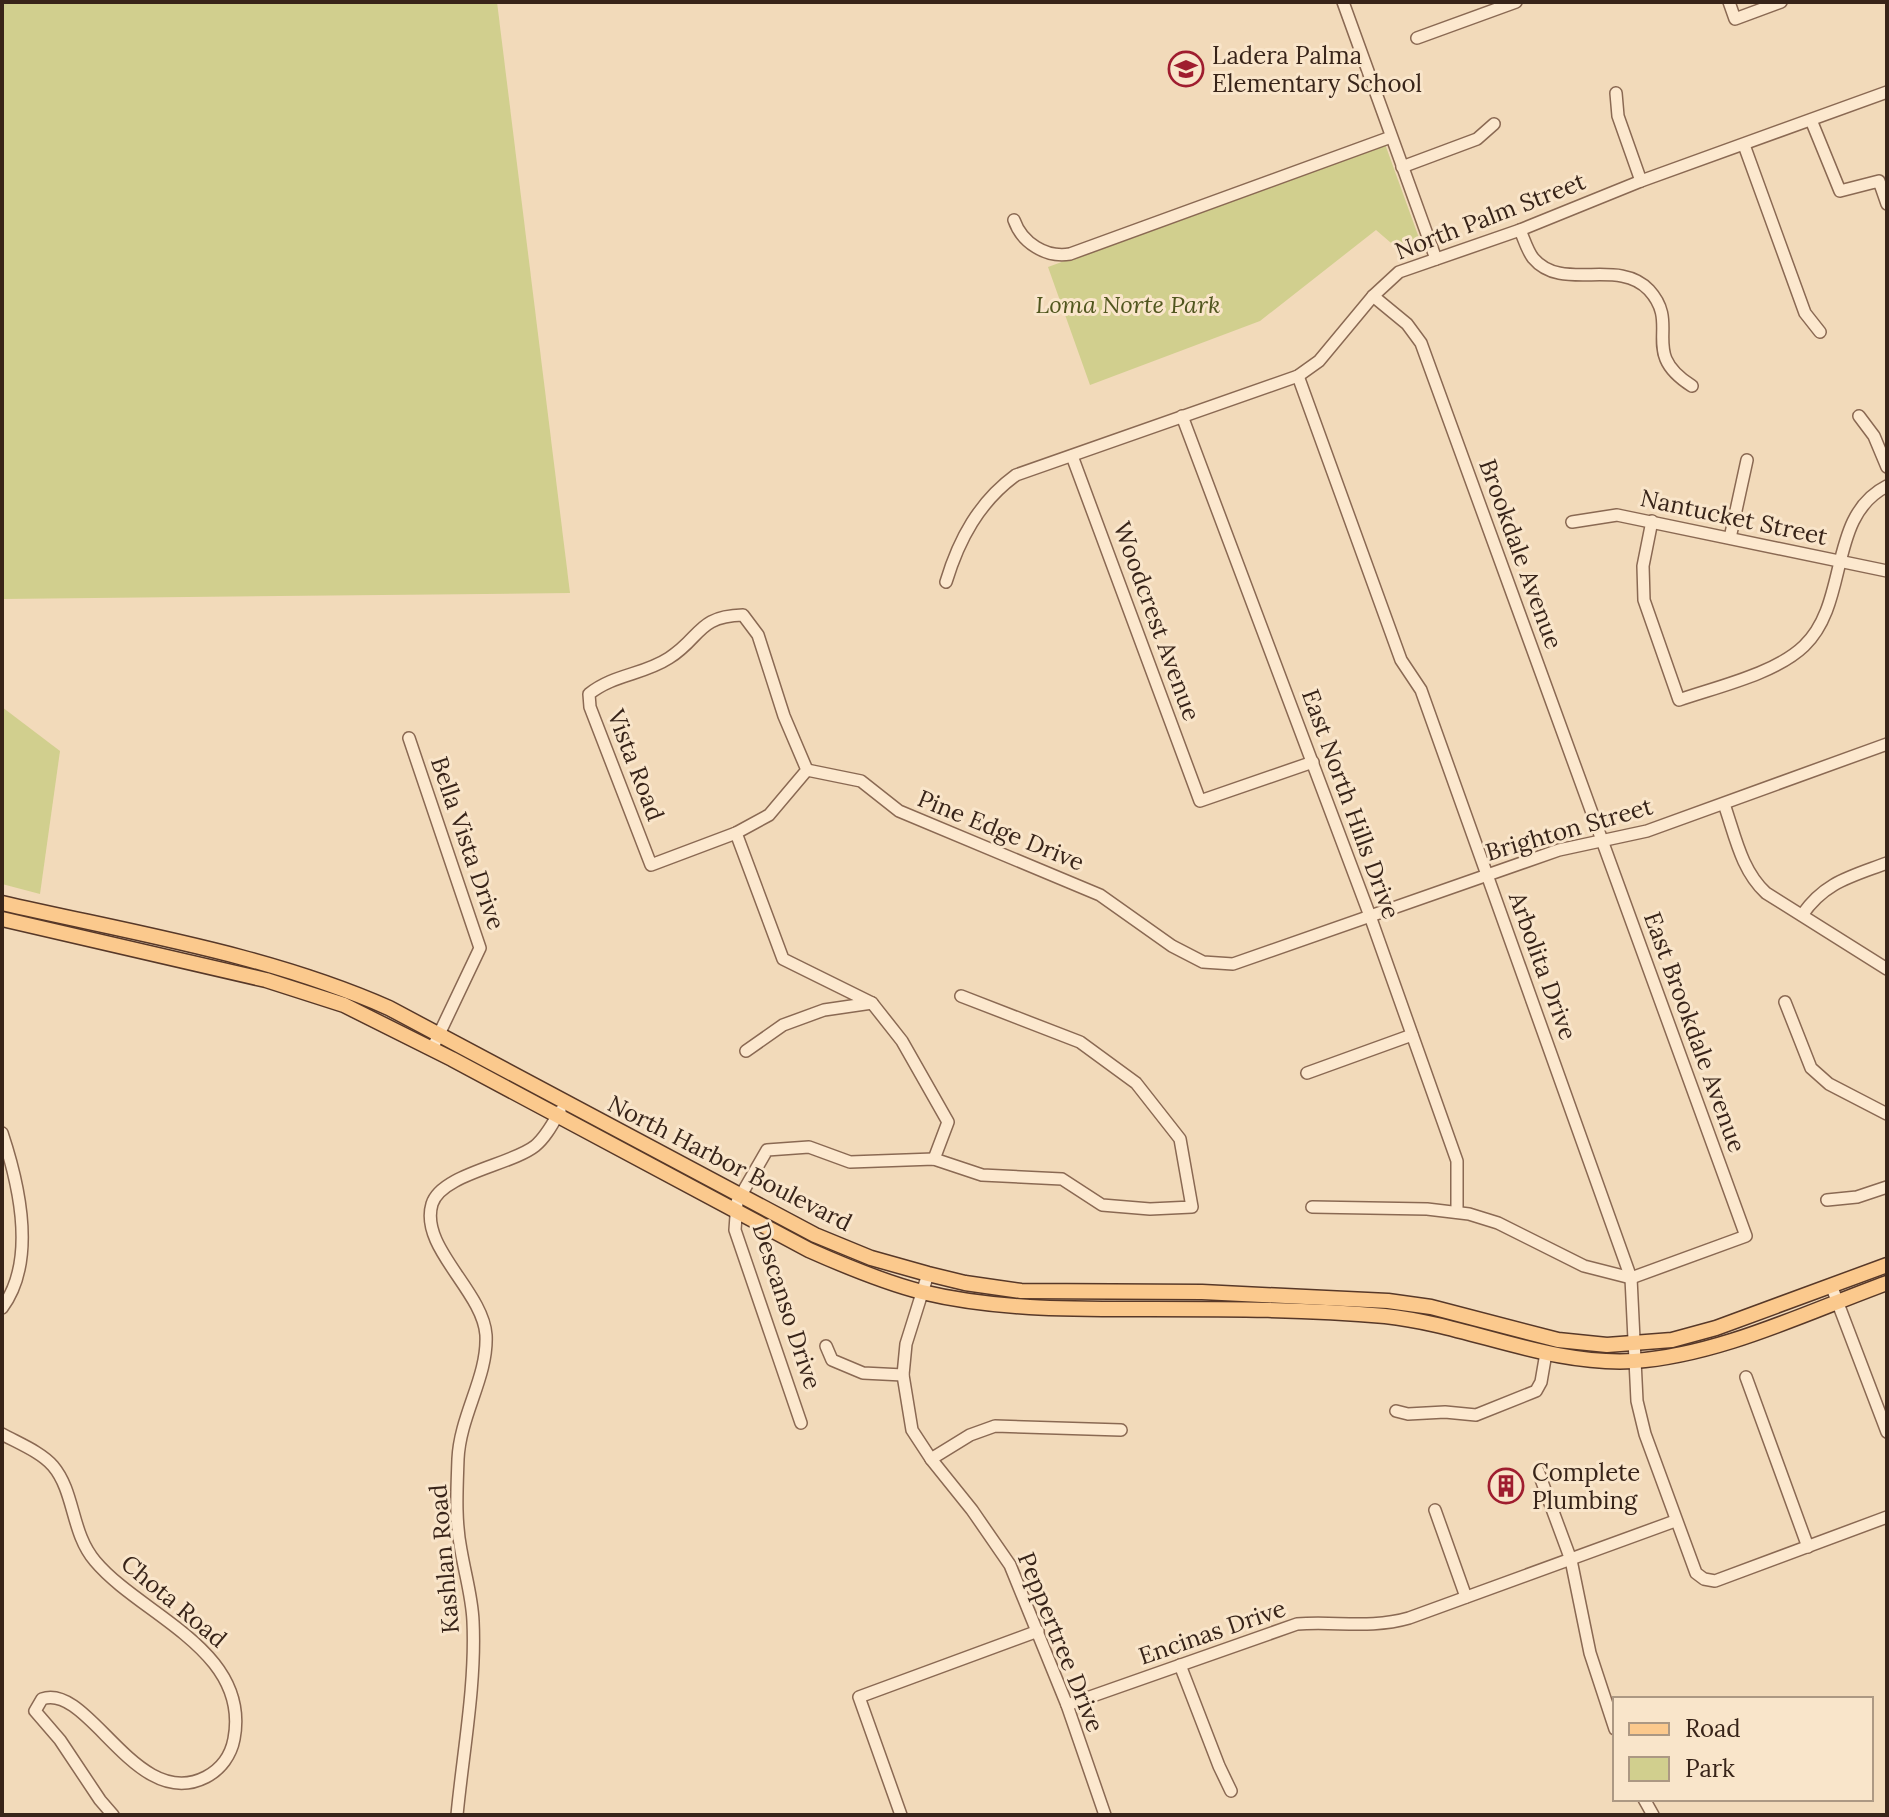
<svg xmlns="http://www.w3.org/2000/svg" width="1889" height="1817" font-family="Lora,serif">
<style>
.green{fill:#d1cf8e}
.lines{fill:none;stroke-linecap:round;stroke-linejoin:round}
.minor-casing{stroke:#8a6953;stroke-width:14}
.major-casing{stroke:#573828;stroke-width:17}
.minor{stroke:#fce8ce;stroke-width:11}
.major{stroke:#fbc98d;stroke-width:14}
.labels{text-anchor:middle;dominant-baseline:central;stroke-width:6;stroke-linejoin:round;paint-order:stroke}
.poi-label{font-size:24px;fill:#382419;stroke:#f9e5ca;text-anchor:start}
.street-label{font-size:24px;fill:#382419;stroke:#f9e5ca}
.park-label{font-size:24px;font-style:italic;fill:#50561e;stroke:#f9e5ca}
</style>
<rect width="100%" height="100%" fill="#f2daba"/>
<!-- green -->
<g class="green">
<polygon points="2,2 497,2 570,593 2,599"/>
<polygon points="1385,144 1423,249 1405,255 1376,230 1260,321 1090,385 1048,267"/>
<polygon points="2,707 60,751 40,894 2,884"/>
</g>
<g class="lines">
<!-- minor casing -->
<g class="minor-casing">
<g id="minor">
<polyline points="1343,2 1436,259"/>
<polyline points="1729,2 1735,19 1781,2"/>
<polyline points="1417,38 1516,2"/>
<polyline points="1616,93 1618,116 1641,181"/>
<polyline points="1811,120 1840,191 1879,181 1887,204"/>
<polyline points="1744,145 1805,313 1820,332"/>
<polyline points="1402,167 1477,139 1494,124"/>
<path d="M 1014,220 C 1022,243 1046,258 1070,254 L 1391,137"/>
<path d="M 1520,230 C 1524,239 1527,250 1533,258 C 1562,293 1618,257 1649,290 C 1682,326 1638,352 1692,386"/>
<polyline points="1298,376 1401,660 1421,690 1631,1278 1637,1401 1645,1434 1696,1573 1704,1579 1715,1581 1887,1517"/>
<polyline points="1182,416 1370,916 1457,1161 1457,1212"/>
<polyline points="1859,416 1874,436 1887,467"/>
<polyline points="1072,456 1200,801 1313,762"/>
<path d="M 1652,521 L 1643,566 L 1644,600 L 1679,700 C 1716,687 1775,674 1804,646 C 1850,602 1827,516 1887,486"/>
<polyline points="1572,522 1617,515 1887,571"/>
<polyline points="1730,538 1747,460"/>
<path d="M 946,582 C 959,539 979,502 1016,475 L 1298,376 L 1319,361 L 1373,296 L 1399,272 L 1520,230 L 1641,181 L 1887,92"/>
<path d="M 743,615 L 758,635 L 784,716 L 807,770 L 769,815 L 736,833 L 651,865 L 590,707 L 589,694 C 614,674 643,675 669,658 C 701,638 697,616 743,615 Z"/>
<polyline points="409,738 480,948 432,1049"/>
<polyline points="807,770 861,781 899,811 1100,895 1172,946 1203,962 1233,964 1559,850 1647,831 1887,744"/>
<path d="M 1724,804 C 1735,835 1741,870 1766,893 L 1887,969"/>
<polyline points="736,833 783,959 872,1003 902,1041 948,1122 934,1159"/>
<path d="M 1802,915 C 1825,882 1850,877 1887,863"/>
<polyline points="1785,1002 1811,1068 1829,1084 1887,1114"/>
<polyline points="746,1051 783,1025 824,1010 872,1003"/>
<polyline points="1307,1073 1412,1035"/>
<path d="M 2,1133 C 19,1184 37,1261 2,1308"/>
<polyline points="1827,1200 1857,1197 1887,1187"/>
<polyline points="1312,1207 1427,1209 1469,1214 1498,1223 1584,1266 1631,1278 1746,1236 1421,343 1407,324 1373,296"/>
<polyline points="928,1274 906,1344 903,1375 912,1430 931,1459 972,1510 1010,1565 1067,1705 1105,1815"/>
<polyline points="1831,1285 1887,1432"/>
<polyline points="826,1346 832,1360 863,1373 903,1375"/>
<polyline points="1746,1377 1808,1547"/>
<polyline points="1396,1411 1408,1414 1445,1412 1476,1415 1536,1391 1541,1382 1546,1353"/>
<polyline points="801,1423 735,1230 737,1202 767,1150 809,1147 850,1162 934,1159 982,1175 1062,1179 1102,1205 1150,1209 1192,1207 1180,1139 1136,1083 1080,1042 961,996"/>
<path d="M 2,1434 C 18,1443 41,1452 53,1466 C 75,1492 71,1533 95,1561 C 140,1615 251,1650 234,1739 C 231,1755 221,1769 206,1777 C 136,1813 89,1682 42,1699 L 35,1711 L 60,1740 L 100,1800 L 113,1815"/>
<polyline points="931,1459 970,1435 995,1426 1121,1430"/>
<polyline points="1538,1471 1571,1560 1590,1653 1615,1729"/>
<polyline points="1435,1510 1466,1597"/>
<polyline points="1180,1665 1219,1766 1231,1791"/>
<path d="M 1067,1705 L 1297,1624 C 1335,1621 1371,1629 1409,1618 L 1675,1521"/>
<polyline points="1644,1799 1653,1815"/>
<path d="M 457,1815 C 463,1752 476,1685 473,1621 C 472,1597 465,1574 461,1550 C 455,1520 457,1489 458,1459 C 460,1415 488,1377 486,1335 C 483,1291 419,1247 432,1204 C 441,1174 511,1165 535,1146 C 546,1137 553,1123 560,1111"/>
<polyline points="901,1815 859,1697 1038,1631"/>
</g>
</g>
<!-- major casing -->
<g class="major-casing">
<g id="major">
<path d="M 2,903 C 132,933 267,954 389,1008 L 815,1235 L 871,1258 L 928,1274 L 965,1283 L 1021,1291 L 1202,1292 L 1388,1301 L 1431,1307 L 1558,1340 L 1607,1345 L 1672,1340 L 1716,1328 L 1887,1265"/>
<path d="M 2,919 L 266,980 L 344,1005 L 452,1059 L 809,1250 C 845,1266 883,1282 922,1292 C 996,1310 1074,1309 1150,1309 C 1228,1309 1308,1309 1385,1316 C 1469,1325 1548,1366 1634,1361 C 1720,1355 1807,1312 1887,1283"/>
</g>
</g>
<!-- minor -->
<use href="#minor" class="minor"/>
<!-- major -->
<use href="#major" class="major"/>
</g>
<!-- icons -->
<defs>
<g id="school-ring" transform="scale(1.8)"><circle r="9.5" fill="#f9e5ca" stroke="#9f1d2f" stroke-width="1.5"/><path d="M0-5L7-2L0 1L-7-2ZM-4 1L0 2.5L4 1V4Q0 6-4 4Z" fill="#9f1d2f"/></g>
<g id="building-ring" transform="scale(1.8)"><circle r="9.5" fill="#f9e5ca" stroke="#9f1d2f" stroke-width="1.5"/><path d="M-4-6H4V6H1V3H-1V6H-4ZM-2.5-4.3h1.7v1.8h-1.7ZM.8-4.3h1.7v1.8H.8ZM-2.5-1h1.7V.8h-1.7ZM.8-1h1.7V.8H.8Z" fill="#9f1d2f"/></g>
</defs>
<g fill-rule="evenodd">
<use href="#school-ring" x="1186" y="69"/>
<use href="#building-ring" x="1506" y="1486"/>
</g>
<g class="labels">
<!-- poi labels -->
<g class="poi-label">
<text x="1212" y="55">Ladera Palma<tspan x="1212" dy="28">Elementary School</tspan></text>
<text x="1532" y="1472">Complete<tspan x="1532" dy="28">Plumbing</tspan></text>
</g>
<!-- street labels -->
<g class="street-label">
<text transform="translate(1490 216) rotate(-21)">North Palm Street</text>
<text transform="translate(1734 517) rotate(12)">Nantucket Street</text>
<text transform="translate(1521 554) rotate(70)">Brookdale Avenue</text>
<text transform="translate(1157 621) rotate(70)">Woodcrest Avenue</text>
<text transform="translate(636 765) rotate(69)">Vista Road</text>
<text transform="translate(1351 804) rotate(70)">East North Hills Drive</text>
<text transform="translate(1569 829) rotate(-16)">Brighton Street</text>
<text transform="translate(1001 830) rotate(22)">Pine Edge Drive</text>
<text transform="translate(468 843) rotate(71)">Bella Vista Drive</text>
<text transform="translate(1543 966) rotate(70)">Arbolita Drive</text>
<text transform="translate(1695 1032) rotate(70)">East Brookdale Avenue</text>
<text transform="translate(730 1163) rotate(27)">North Harbor Boulevard</text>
<text transform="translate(787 1306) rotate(72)">Descanso Drive</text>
<text transform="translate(444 1559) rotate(-95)">Kashlan Road</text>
<text transform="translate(174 1601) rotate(40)">Chota Road</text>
<text transform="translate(1212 1632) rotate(-19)">Encinas Drive</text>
<text transform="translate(1061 1642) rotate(68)">Peppertree Drive</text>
</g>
<!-- park labels -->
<g class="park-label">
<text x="1128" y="304">Loma Norte Park</text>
</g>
</g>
<!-- border -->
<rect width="1889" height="1817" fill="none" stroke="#382419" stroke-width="8"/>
<!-- legend -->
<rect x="1613" y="1697" width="260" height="104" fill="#f9e5ca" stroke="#ac9883" stroke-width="2"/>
<rect x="1629" y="1723" width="40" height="12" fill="#fbc98d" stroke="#ac9883" stroke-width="2"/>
<text x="1685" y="1737" font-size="24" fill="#382419">Road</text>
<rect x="1629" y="1757" width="40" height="24" fill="#d1cf8e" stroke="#ac9883" stroke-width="2"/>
<text x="1685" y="1777" font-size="24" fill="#382419">Park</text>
</svg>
